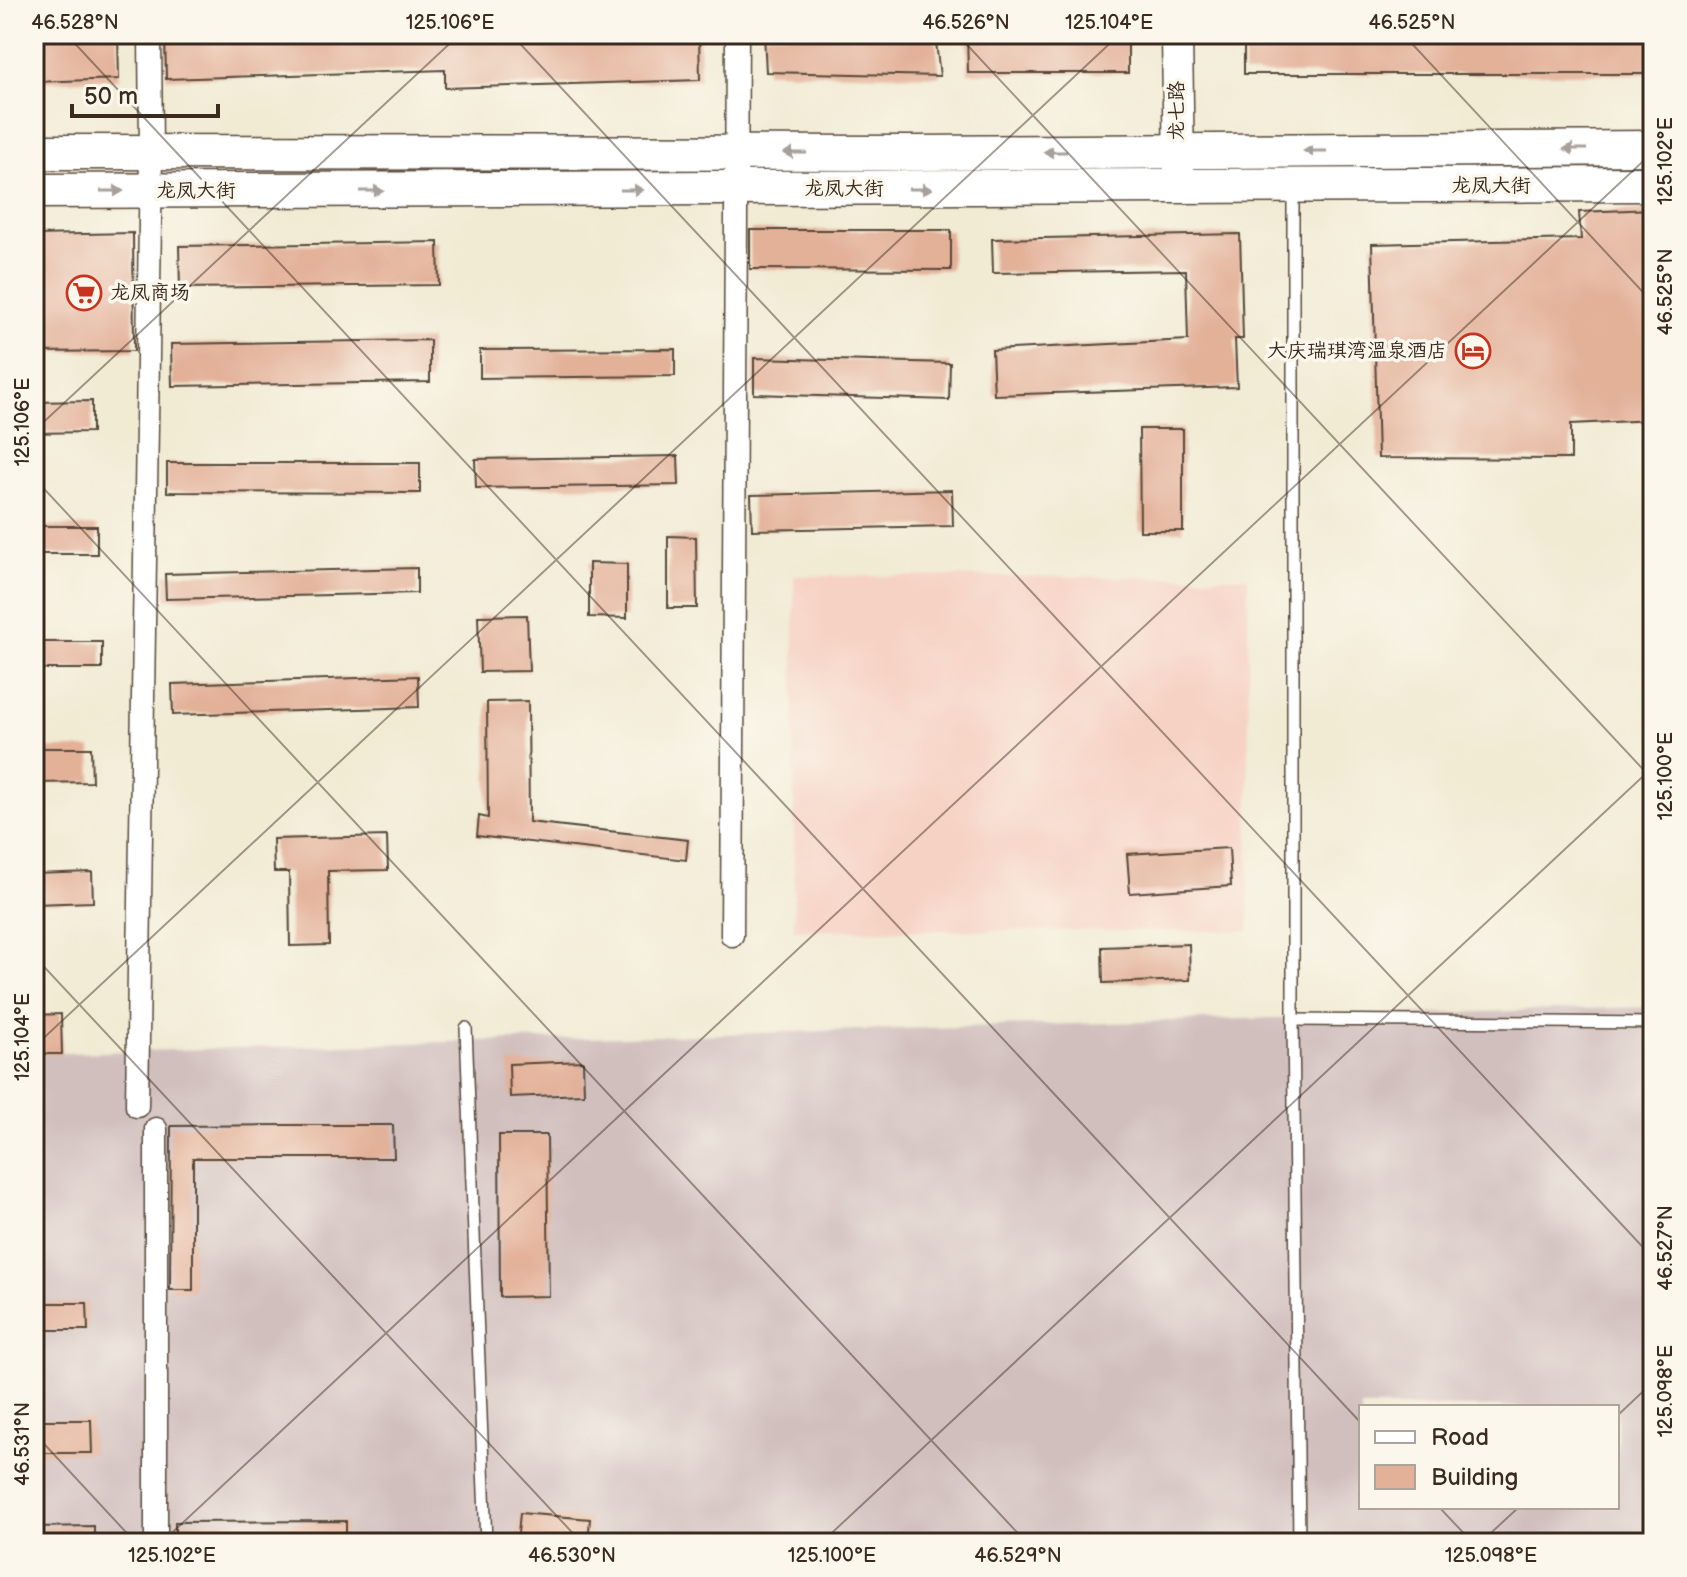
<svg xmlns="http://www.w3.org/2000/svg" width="1687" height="1577" font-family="'Balsamiq Sans','LXGW WenKai TC',sans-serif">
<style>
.built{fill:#f6d2c4}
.industrial{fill:#d1bfbe;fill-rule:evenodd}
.building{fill:#e3b098}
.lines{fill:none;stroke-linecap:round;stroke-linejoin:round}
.lane-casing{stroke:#564739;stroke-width:14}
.street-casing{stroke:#564739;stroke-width:25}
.secondary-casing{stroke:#564739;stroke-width:33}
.primary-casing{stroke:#564739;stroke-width:37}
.lane{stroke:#fff;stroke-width:11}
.street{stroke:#fff;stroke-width:22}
.secondary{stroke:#fff;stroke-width:30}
.primary{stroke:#fff;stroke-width:34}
.oneway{fill:#a79f9a}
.ticks{fill:none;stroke:#3b2a1e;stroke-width:2;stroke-opacity:0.45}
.labels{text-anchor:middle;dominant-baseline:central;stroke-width:7;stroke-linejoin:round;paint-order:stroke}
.street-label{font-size:20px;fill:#3b2a1e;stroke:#fbf7ec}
.poi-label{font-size:20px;fill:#3b2a1e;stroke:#fbf7ec;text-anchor:start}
.neatline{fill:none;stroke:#3b2a1e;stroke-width:3}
.ticks-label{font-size:20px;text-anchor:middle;fill:#3b2a1e}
</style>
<rect width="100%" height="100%" fill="#fbf7ec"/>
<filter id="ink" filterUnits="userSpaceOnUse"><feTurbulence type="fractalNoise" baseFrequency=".0125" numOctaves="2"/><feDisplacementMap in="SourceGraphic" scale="16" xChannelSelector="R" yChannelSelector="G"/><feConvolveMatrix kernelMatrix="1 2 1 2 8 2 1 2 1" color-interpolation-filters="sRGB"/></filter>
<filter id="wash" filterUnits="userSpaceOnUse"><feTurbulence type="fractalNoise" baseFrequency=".006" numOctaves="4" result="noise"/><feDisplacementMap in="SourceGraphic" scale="32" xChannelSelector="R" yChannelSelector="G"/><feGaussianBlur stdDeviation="1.8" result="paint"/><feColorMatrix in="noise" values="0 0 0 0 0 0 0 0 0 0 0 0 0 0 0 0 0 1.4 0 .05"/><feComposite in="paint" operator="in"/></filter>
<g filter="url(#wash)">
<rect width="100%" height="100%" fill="#f1ebd4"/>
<!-- built -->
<polygon class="built" points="794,576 1248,577 1249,931 794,930"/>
<!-- industrial -->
<path class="industrial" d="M 1653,1007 L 1653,1543 L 34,1543 L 34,1054 ZM 1361,1407 L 1617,1407 L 1617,1507 L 1361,1507 Z"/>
<g id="blocks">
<!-- building -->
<g class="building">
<polygon points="34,34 118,34 119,79 34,82"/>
<polygon points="165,34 699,34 700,80 445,88 445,70 166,79"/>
<polygon points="764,34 935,34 940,76 766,72"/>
<polygon points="967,34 1128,34 1128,73 968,73"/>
<rect x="1244" y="34" width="409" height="40"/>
<polygon points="1653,209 1653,420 1571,424 1571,459 1378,458 1372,244 1581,239 1579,212"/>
<polygon points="750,230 951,230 951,270 750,269"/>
<polygon points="133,233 134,351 34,352 34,235"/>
<polygon points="1240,234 1243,339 1235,339 1237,387 994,395 992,350 1188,340 1186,270 993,273 992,239"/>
<polygon points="438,242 439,285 180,288 179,246"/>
<polygon points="430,340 430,382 172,386 171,344"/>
<polygon points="675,349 675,376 480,378 480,350"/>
<polygon points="754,358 950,363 949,400 754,394"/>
<polygon points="92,401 92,432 34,433 34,402"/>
<polygon points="1139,429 1183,429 1183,531 1140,531"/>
<polygon points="678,456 679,485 476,488 475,459"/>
<polygon points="167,463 420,463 420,493 167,492"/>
<polygon points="952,490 953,526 752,530 751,495"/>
<rect x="34" y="526" width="63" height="28"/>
<polygon points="668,536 696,537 697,608 668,608"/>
<polygon points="589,563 627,564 627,618 589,617"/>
<polygon points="417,568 417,593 166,599 165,574"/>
<polygon points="527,615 529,671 480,672 478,616"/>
<rect x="34" y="642" width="68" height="27"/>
<polygon points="418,676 419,707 173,715 172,684"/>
<polygon points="528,701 529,822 688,840 686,860 477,836 479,816 488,818 487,702"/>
<polygon points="34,748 91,748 92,782 34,783"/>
<polygon points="387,836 388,870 328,871 329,945 290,946 289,872 274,872 273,839"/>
<polygon points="1229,848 1231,886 1130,893 1127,854"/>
<polygon points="92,872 93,902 34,904 34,874"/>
<polygon points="1189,944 1190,980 1103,983 1102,947"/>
<polygon points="61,1014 62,1054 34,1054 34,1015"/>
<polygon points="583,1061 584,1094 510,1097 509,1064"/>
<polygon points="287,1125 393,1125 394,1158 193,1158 193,1290 170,1290 171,1126"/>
<polygon points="499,1135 547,1135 549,1296 500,1297"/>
<polygon points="34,1303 87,1303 88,1330 34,1330"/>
<polygon points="34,1420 91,1420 92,1453 34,1453"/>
<polygon points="520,1513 590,1519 588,1543 517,1543"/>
<polygon points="346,1521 346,1543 175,1543 175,1522"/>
<polygon points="94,1526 94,1543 34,1543 34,1527"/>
</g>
</g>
</g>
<g filter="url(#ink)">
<use href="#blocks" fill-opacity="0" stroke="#564739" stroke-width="2"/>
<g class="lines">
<!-- lane casing -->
<g class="lane-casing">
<g id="lane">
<polyline points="1293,188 1293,1020 1299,1543"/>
<polyline points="1293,1020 1653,1023"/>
<polyline points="466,1028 486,1543"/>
</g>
</g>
<!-- street casing -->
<g class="street-casing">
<g id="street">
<polyline points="732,935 737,34"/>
<polyline points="137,1106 151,152 150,34"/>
<polyline points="156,1129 156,1543"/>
</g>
</g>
<!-- secondary casing -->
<g class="secondary-casing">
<polyline id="secondary" points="1177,34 1179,176"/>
</g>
<!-- primary casing -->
<g class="primary-casing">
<g id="primary">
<polyline points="34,152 917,153 1653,148"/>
<polyline points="34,191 1653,184"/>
</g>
</g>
<!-- lane -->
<use href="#lane" class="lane"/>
<!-- street -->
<use href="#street" class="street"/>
<!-- secondary -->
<use href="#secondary" class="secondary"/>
<!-- primary -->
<use href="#primary" class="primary"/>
</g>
<!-- one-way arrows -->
<defs><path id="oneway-solid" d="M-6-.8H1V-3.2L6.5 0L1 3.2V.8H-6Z" transform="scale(2)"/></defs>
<g class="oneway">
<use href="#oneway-solid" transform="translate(1575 149) rotate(180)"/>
<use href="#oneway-solid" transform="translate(1315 151) rotate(180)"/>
<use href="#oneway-solid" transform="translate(1055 152) rotate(180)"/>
<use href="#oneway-solid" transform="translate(795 153) rotate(-180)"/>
<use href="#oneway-solid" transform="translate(920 189)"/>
<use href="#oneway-solid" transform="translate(632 190)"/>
<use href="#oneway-solid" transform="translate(112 191)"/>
<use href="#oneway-solid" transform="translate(372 191)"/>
</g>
</g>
<!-- ticks -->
<path class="ticks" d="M 66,34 L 1361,1423M 511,34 L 1653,1258M 957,34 L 1653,780M 1403,34 L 1653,303M 34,431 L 460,34M 34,478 L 1027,1543M 34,956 L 582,1543M 34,1047 L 1120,34M 1617,1416 L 1653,1382M 34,1433 L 136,1543M 1439,1507 L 1473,1543M 161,1543 L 1653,152M 821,1543 L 1653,767M 1480,1543 L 1519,1507"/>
<!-- icons -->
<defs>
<g id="supermarket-ring" transform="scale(1.8)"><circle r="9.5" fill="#fbf7ec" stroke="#c8321e" stroke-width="1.5"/><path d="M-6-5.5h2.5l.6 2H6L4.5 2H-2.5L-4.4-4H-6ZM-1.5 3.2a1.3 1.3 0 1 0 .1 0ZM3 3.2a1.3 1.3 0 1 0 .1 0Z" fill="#c8321e"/></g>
<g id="hotel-ring" transform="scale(1.8)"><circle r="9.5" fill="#fbf7ec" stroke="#c8321e" stroke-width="1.5"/><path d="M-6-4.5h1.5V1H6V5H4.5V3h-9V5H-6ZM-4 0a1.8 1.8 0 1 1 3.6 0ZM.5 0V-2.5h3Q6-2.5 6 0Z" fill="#c8321e"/></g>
</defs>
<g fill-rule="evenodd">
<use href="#supermarket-ring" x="84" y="293"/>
<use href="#hotel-ring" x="1473" y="351"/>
</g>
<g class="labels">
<!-- street labels -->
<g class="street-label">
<text transform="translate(1177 111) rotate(-90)">龙七路</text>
<text x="1491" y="186">龙凤大街</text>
<text x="844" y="189">龙凤大街</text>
<text x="196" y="191">龙凤大街</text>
</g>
<!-- poi labels -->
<g class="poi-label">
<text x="110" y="293">龙凤商场</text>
<text x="1447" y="351" text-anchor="end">大庆瑞琪湾温泉酒店</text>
</g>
</g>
<!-- margin -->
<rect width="1687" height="1577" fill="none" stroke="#fbf7ec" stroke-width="88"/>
<!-- legend -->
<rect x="1359" y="1405" width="260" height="104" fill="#fbf7ec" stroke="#aea59a" stroke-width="2"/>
<rect x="1375" y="1431" width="40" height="12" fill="#ffffff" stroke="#aea59a" stroke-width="2"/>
<text x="1431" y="1445" font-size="24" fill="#3b2a1e">Road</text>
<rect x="1375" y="1465" width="40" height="24" fill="#e3b098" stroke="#aea59a" stroke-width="2"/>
<text x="1431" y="1485" font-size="24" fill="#3b2a1e">Building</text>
<!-- scale -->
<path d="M72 104v12h146v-12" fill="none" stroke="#3b2a1e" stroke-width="4"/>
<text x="84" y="104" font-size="24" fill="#3b2a1e" stroke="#fbf7ec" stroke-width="6" paint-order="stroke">50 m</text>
<rect x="44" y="44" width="1599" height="1489" class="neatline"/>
<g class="ticks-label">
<text x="75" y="29">46.528°N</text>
<text x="450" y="29">125.106°E</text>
<text x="966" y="29">46.526°N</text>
<text x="1109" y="29">125.104°E</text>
<text x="1412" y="29">46.525°N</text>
<text transform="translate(1665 161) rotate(-90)" y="7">125.102°E</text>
<text transform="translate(1665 292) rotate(-90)" y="7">46.525°N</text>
<text transform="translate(22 422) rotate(-90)" y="7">125.106°E</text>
<text transform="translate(1665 776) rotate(-90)" y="7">125.100°E</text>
<text transform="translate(22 1037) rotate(-90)" y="7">125.104°E</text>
<text transform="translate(1665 1248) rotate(-90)" y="7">46.527°N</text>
<text transform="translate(1665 1391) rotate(-90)" y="7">125.098°E</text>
<text transform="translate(22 1444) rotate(-90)" y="7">46.531°N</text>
<text x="172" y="1562">125.102°E</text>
<text x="572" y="1562">46.530°N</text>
<text x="832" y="1562">125.100°E</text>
<text x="1018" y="1562">46.529°N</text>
<text x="1491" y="1562">125.098°E</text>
</g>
</svg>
